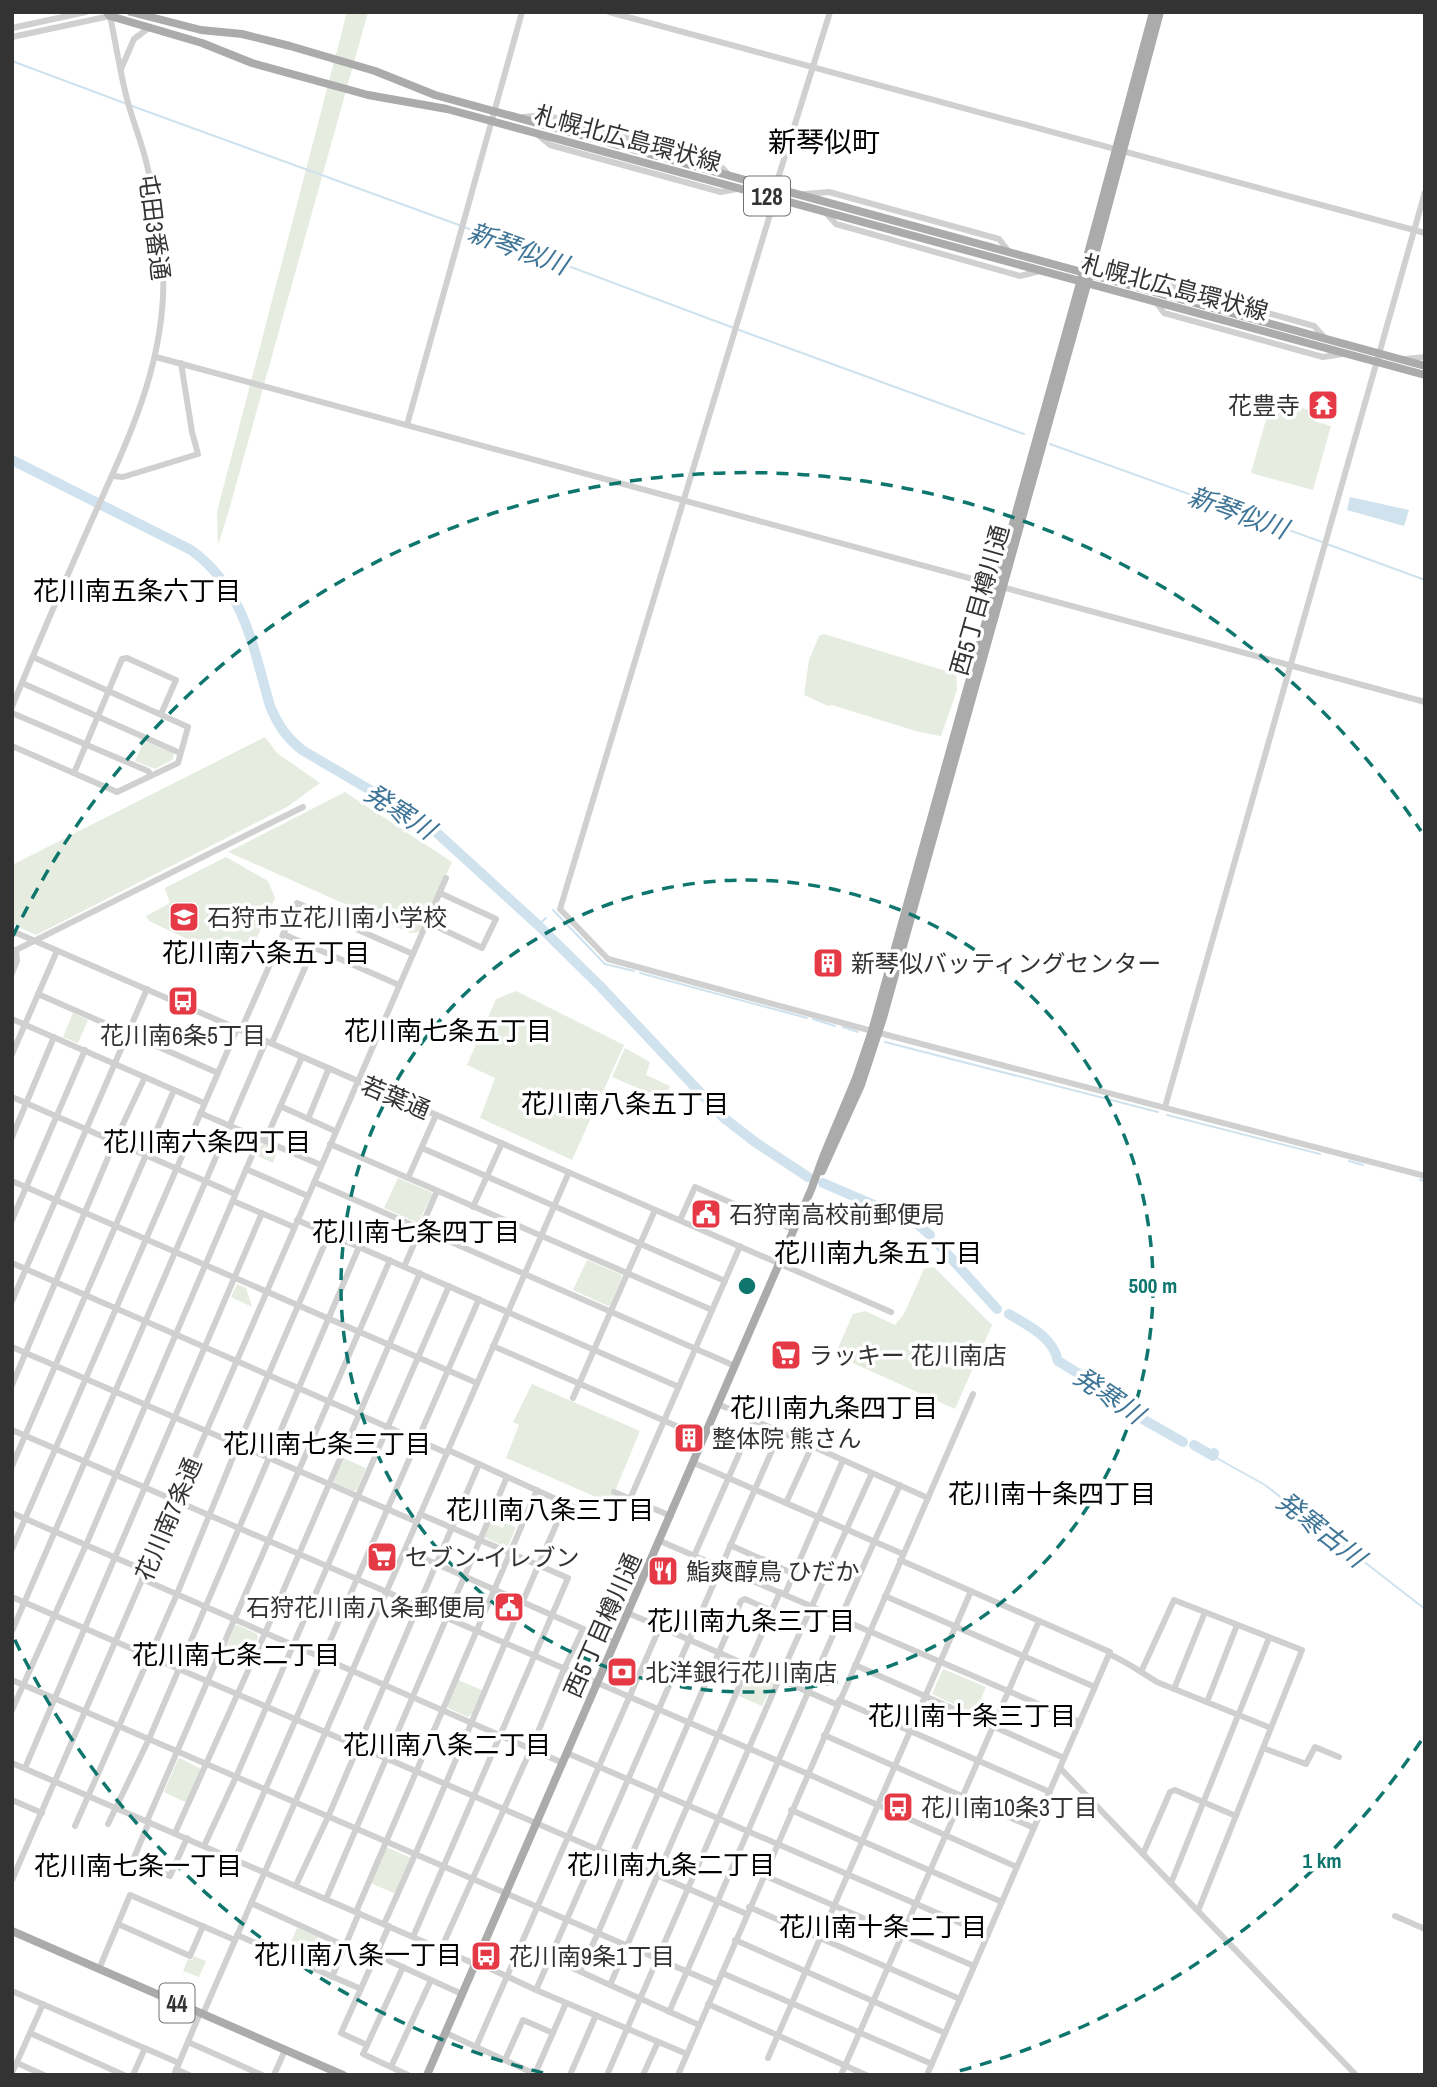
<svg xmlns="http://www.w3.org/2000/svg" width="1437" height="2087" font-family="'Archivo Narrow','Noto Sans JP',sans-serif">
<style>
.green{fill:#e6ecdf}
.water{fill:#cfe2ee}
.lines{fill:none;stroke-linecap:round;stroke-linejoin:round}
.stream{stroke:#cfe2ee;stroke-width:2}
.river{stroke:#cfe2ee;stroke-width:10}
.minor{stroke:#d0d0d0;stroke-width:6}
.major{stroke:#ababab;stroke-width:8}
.ring{fill:none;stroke:#0f766e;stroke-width:3.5;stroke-dasharray:12 9}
.labels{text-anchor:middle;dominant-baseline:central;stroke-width:7;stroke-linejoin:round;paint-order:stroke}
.shield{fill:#fff;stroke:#707070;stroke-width:2}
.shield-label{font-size:23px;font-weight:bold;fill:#333}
.street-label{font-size:24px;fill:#333;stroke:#fff}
.poi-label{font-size:24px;fill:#333;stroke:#fff;text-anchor:start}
.water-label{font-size:26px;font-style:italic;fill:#3f7597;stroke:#fff}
.neighbourhood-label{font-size:26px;fill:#000;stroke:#fff}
.quarter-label{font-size:28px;fill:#000;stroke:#fff}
.centre{fill:#0f766e;stroke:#fff;stroke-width:3.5}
.ring-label{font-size:21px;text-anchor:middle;font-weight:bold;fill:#0f766e;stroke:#fff;stroke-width:7;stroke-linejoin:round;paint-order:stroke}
</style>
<rect width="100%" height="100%" fill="#fff"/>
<!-- green -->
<g class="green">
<polygon points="347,12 368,12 227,517 218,545 217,512"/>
<polygon points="1295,406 1309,410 1309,412 1316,414 1314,421 1331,426 1313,490 1251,473 1269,409 1290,414 1292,407 1295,408"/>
<polygon points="824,634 956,674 957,690 941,736 919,732 832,705 828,706 804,695 809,660 819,636"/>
<polygon points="265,737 277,753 320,783 287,807 36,935 12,924 12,865"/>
<polygon points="144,741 173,753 174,756 172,760 155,769 135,761"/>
<polygon points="345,792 452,862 420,932 410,933 228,852"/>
<polygon points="226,857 268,881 275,898 244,966 149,921 146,916 170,903 165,888"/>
<polygon points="516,991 624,1045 572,1160 480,1118 495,1078 467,1065 496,999"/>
<polygon points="73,1013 88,1020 78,1043 63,1037"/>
<polygon points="625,1048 650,1062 646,1075 670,1086 664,1099 612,1077"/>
<polygon points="263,1143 278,1150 273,1163 256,1155"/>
<polygon points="398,1178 431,1192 432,1195 418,1223 384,1208"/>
<polygon points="587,1260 620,1274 622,1277 610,1305 608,1306 573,1290"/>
<polygon points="934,1267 992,1325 955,1409 835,1355 853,1314 865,1311 895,1325 904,1314 924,1269"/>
<polygon points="237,1284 246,1288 252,1307 231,1297"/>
<polygon points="532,1384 640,1431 610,1503 506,1458 519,1425 513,1422"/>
<polygon points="343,1458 366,1468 357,1490 353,1491 334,1483 333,1480"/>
<polygon points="490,1523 503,1528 505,1523 516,1527 508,1546 506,1547 484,1537"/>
<polygon points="237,1625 257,1634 258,1638 247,1663 224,1652 235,1626"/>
<polygon points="943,1669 986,1687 975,1714 932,1694"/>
<polygon points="750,1671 773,1680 774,1682 762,1706 739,1696"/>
<polygon points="458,1680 482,1690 478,1708 468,1717 448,1708 447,1705"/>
<polygon points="180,1758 201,1769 187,1803 164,1792 178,1759"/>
<polygon points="386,1847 411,1858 396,1894 370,1883"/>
<polygon points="297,1928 318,1937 306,1962 286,1954"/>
<polygon points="194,1956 206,1961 199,1977 183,1971 188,1959 192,1960"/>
</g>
<!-- water -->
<polygon class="water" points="1350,497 1409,510 1404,526 1347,510"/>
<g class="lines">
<!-- stream -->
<g class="stream">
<polyline points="12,61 127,104"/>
<polyline points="132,106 459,225"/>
<polyline points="464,227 734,328"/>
<polyline points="739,330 1024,434"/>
<polyline points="1050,444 1322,542"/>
<polyline points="1327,544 1425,580"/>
<polyline points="553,910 605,964 634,971"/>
<polyline points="538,925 546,918"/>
<polyline points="640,973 807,1018"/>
<polyline points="813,1019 835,1026"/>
<polyline points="843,1027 858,1032"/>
<polyline points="885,1042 1158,1112"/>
<polyline points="1167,1115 1320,1154"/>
<polyline points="1349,1161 1363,1165"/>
<polyline points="1420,1180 1425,1181"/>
<polyline points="1213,1456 1265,1485 1425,1609"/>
</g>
<!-- river -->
<g class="river">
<path d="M 12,460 L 191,550 C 244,588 253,647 270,706 C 278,725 286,737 302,750 L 399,807 L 436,832 L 538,925 L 600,986 L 724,1118 L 755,1142 L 808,1177"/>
<polyline points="823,1183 916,1223 930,1235"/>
<polyline points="940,1246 997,1309"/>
<path d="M 1009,1314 C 1029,1326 1053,1337 1058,1361 L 1084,1377 L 1093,1391 L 1183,1442"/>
<polyline points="1194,1445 1213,1456 1214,1453"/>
</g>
<!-- minor -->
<g class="minor">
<polyline points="609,12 1425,233"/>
<polyline points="830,12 775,188 775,198 560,909 608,959 872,1031 1425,1176"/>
<polyline points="12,28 86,12"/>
<polyline points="12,37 110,16"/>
<polyline points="121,69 134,39 150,27"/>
<polyline points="523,117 545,115 717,162 728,174"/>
<polyline points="538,135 550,145 721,192 737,189"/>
<polyline points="804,194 829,192 999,239 1010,253"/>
<polyline points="825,212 836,224 1020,276 1040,271"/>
<polyline points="1122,282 1144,278 1314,326 1325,338"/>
<polyline points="1156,302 1164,313 1323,357 1343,354"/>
<polyline points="156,357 1425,702"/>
<polyline points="1405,359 1425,357"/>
<polyline points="407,425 522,12"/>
<polyline points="113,476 123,477 198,454 192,432 181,363"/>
<polyline points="22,683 180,753"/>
<path d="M 12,707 C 37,645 64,583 91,522 C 129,437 168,360 163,265 C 161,232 155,198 147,165 C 142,143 133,122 127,99 C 120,72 116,44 110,16"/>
<polyline points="12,713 148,771 151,775"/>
<polyline points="12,746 117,792 178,763 188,727 33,657"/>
<polyline points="74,773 122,659 127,658 176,680 161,714"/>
<polyline points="427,922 482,948 496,919 440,893"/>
<polyline points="12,931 891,1312"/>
<polyline points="283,934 399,985"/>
<polyline points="12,952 303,807"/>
<polyline points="12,973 17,961 16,950"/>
<polyline points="38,994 218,1073"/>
<polyline points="12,1019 204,1103"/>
<polyline points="241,1030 297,903 413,954"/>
<polyline points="272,1043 314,947"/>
<polyline points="12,1054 57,951"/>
<polyline points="12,1097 235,1194"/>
<polyline points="280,1106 335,1131"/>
<polyline points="1165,1107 1425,192"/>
<polyline points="200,1113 321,1165"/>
<polyline points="308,1119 329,1068"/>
<polyline points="12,1137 54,1037"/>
<polyline points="265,1141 302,1057"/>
<polyline points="330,1144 712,1310"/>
<polyline points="422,1148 725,1281"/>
<polyline points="246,1169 308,1196"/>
<polyline points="408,1178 436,1115"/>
<polyline points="12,1181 477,1383"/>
<polyline points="314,1182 735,1366"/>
<polyline points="233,1201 294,1227"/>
<polyline points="473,1207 502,1143"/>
<polyline points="12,1220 85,1050"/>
<polyline points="297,1220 679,1387"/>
<polyline points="680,1220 695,1187 794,1230"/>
<polyline points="12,1263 447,1453"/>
<polyline points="404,1267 437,1191"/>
<polyline points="12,1301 147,989"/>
<polyline points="493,1346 704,1438"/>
<polyline points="12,1347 417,1522"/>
<polyline points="12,1385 115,1141 145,1077"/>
<polyline points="573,1398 655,1210"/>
<polyline points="718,1404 928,1498"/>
<polyline points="12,1430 808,1774 1017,1867"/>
<polyline points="448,1450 578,1509"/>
<polyline points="694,1463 903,1554"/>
<polyline points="12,1466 174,1090"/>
<polyline points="614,1492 671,1516"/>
<polyline points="630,1499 740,1246"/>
<polyline points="786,1503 812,1446"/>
<polyline points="12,1513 146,1571"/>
<polyline points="660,1541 1080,1722"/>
<polyline points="730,1545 794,1574"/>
<polyline points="12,1549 237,1029"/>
<polyline points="405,1550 615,1643"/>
<polyline points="694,1556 754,1420"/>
<polyline points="900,1560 1110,1652 927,2075"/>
<polyline points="142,1579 563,1763"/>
<polyline points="753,1581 763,1559"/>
<polyline points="785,1594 843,1460"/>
<polyline points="885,1596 1095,1687"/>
<polyline points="12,1597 747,1914"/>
<polyline points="628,1613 838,1705"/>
<polyline points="12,1631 266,1041"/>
<path d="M 1109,1654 C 1127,1662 1141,1672 1157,1682 L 1271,1728"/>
<polyline points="855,1665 1064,1758"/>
<polyline points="1141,1672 1174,1600 1302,1650 1198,1911"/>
<polyline points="12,1680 716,1984"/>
<polyline points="1174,1689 1205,1612"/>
<polyline points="839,1700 1050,1792"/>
<polyline points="1207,1702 1237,1625"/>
<polyline points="12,1710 86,1545 259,1139"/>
<polyline points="824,1735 1034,1828"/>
<polyline points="1263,1748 1306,1764 1315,1747 1339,1757"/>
<path d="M 567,1753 C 707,1814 848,1874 988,1935"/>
<polyline points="12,1763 475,1964"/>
<polyline points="25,1768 262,1213"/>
<polyline points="1060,1768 1356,2075"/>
<polyline points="12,1800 42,1813"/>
<polyline points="791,1810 1002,1902"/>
<polyline points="147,1821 390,1260"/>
<polyline points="149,1822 133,1860 170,1876 187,1838"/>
<polyline points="108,1824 149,1739 359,1247"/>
<polyline points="75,1826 177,1594 238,1445 329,1234"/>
<polyline points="175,1833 265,1633 420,1273"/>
<polyline points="204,1846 236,1777 449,1286"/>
<polyline points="1143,1854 1170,1792 1175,1790 1236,1816"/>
<polyline points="235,1859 479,1299"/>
<polyline points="763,1875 974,1966"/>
<polyline points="12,1880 446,878"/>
<polyline points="1171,1883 1269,1638"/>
<polyline points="296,1885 328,1817 479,1464"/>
<polyline points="326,1899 507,1477"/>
<polyline points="251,1903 345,1946"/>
<polyline points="749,1907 960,1999"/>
<polyline points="356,1912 537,1490"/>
<polyline points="1395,1916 1425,1929"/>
<polyline points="118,1924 190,1956 203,1926"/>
<path d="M 384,1924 C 448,1785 503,1642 566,1503"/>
<polyline points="237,1935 361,1989"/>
<polyline points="413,1937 568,1578 420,1514"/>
<polyline points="735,1940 945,2033"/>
<polyline points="441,1949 531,1749 564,1669 583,1629"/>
<polyline points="376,1955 462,1994"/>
<polyline points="550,1958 699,2025"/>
<polyline points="476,1962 536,1990 780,1432"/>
<polyline points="403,1967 363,2054 408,2075"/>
<polyline points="99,1969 130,1895 235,1940"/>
<polyline points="580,1971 598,1933 741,1601 745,1599 772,1611"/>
<polyline points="722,1973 932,2064"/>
<polyline points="332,1977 359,1913"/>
<polyline points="610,1985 780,1592"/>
<polyline points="536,1990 687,2054"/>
<polyline points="12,1991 179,2063"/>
<polyline points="708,2004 866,2075"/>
<path d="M 669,2012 C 747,1837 820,1659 900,1485"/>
<polyline points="203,2014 569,1172"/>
<polyline points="30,2033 124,2075"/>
<polyline points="446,2033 535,2074 566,2003"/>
<polyline points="188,2042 262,2075"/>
<polyline points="367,2045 341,2033 389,1926"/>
<polyline points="476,2047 660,1627"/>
<polyline points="768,2058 971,1591"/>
<polyline points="505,2060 523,2020 553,2033"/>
<polyline points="17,2063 44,2075"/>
<polyline points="391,2067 431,1980"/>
<polyline points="176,2069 189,2075"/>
<polyline points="12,2073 43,2004"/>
<polyline points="133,2075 145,2048"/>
<polyline points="174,2075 200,2013"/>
<polyline points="274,2075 285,2050"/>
<polyline points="570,2075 596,2015"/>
<polyline points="607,2075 779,1679 872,1473"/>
<polyline points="643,2075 658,2042"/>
<polyline points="678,2075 973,1394"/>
<polyline points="841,2075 1039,1621"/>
</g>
<!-- major -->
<g class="major">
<polyline points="107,12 110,16 202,43 252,63 368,95 447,109 1425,375"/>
<polyline points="131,12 201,30 242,34 290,46 375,71 435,95 1425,366"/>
<polyline points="822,1171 861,1085 883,1018 1090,274 1160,12"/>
<polyline points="12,1931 343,2075"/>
<polyline points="427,2075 811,1190 823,1157 856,1078 872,1031 1083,272 1153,12"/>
</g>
</g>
<!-- distance rings -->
<g class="ring">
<circle cx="747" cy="1286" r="406"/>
<path d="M1421 1741A813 813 0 0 1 951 2073M543 2073A813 813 0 0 1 13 1636M13 936A813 813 0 0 1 1421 831"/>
</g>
<!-- icons -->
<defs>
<g id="temple-square" transform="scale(1.575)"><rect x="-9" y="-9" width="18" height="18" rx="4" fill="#e63946" stroke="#fff"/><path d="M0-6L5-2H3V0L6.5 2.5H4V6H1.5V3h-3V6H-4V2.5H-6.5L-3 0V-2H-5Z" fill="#fff"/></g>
<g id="school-square" transform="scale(1.575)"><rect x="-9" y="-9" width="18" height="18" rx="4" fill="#e63946" stroke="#fff"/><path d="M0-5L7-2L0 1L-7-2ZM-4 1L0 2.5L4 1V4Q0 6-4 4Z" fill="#fff"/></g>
<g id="building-square" transform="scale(1.575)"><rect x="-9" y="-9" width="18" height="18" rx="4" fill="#e63946" stroke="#fff"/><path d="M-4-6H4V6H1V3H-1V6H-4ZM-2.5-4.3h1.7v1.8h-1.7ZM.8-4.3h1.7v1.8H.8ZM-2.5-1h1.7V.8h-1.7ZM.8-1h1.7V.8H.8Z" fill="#fff"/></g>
<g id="bus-square" transform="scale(1.575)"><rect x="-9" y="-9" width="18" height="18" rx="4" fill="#e63946" stroke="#fff"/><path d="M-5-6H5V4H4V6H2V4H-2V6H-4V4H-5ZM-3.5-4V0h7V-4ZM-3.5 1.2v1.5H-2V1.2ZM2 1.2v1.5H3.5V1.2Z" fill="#fff"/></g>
<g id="civic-square" transform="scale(1.575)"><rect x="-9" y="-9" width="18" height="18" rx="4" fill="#e63946" stroke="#fff"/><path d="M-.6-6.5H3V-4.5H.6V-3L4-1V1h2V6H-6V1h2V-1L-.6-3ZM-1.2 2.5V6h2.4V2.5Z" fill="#fff"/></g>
<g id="supermarket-square" transform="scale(1.575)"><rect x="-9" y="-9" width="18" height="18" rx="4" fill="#e63946" stroke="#fff"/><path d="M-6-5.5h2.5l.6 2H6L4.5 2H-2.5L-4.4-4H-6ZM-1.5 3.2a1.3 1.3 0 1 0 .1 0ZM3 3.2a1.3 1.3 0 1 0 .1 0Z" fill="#fff"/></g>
<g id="restaurant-square" transform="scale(1.575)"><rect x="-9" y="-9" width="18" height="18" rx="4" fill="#e63946" stroke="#fff"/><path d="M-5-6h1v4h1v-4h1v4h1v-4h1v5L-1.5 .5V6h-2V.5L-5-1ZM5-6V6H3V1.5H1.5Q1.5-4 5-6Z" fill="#fff"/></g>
<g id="bank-square" transform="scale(1.575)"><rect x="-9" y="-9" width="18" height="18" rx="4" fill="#e63946" stroke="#fff"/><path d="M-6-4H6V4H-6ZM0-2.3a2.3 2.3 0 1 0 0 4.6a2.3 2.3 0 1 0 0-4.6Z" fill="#fff"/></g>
</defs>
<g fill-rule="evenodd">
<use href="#temple-square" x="1323" y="405"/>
<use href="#school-square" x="184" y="917"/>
<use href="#building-square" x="828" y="963"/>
<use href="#bus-square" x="183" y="1001"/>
<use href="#civic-square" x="706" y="1214"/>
<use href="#supermarket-square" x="786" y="1355"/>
<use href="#building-square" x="689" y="1438"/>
<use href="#supermarket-square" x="382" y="1557"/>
<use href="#restaurant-square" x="663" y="1571"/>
<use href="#civic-square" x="509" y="1607"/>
<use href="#bank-square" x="622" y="1672"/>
<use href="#bus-square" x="898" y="1807"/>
<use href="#bus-square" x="486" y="1956"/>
</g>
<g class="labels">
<!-- shield labels -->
<g class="shield">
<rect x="744" y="176.5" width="46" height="39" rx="5"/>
<rect x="159.5" y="1983.5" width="35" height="39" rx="5"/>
</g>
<g class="shield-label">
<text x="767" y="196">128</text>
<text x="177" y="2003">44</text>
</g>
<!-- street labels -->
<g class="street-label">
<text transform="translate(628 138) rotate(15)">札幌北広島環状線</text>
<text transform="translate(155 227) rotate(83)">屯田3番通</text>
<text transform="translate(1175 287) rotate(15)">札幌北広島環状線</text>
<text transform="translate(979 600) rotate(-74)">西5丁目樽川通</text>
<text transform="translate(396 1097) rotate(23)">若葉通</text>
<text transform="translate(168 1519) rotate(-67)">花川南7条通</text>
<text transform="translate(602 1625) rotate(-66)">西5丁目樽川通</text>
</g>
<!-- poi labels -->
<g class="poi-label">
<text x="1300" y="405" text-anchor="end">花豊寺</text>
<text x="207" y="917">石狩市立花川南小学校</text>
<text x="851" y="963">新琴似バッティングセンター</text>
<text x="183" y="1035" text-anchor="middle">花川南6条5丁目</text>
<text x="729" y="1214">石狩南高校前郵便局</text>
<text x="809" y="1355">ラッキー 花川南店</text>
<text x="712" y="1438">整体院 熊さん</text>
<text x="405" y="1557">セブン-イレブン</text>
<text x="686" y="1571">鮨爽醇鳥 ひだか</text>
<text x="486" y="1607" text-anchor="end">石狩花川南八条郵便局</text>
<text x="645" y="1672">北洋銀行花川南店</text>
<text x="921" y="1807">花川南10条3丁目</text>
<text x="509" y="1956">花川南9条1丁目</text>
</g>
<!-- water labels -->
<g class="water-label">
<text transform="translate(518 248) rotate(20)">新琴似川</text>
<text transform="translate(1238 512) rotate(20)">新琴似川</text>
<text transform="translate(400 811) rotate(33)">発寒川</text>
<text transform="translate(1109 1395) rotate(34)">発寒川</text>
<text transform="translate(1321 1529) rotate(38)">発寒古川</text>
</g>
<!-- neighbourhood labels -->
<g class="neighbourhood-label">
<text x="137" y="590">花川南五条六丁目</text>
<text x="266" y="952">花川南六条五丁目</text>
<text x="448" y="1030">花川南七条五丁目</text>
<text x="625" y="1103">花川南八条五丁目</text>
<text x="207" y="1141">花川南六条四丁目</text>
<text x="416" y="1231">花川南七条四丁目</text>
<text x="878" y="1252">花川南九条五丁目</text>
<text x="834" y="1407">花川南九条四丁目</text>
<text x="327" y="1443">花川南七条三丁目</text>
<text x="1052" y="1493">花川南十条四丁目</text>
<text x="550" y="1509">花川南八条三丁目</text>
<text x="751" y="1620">花川南九条三丁目</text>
<text x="236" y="1654">花川南七条二丁目</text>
<text x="972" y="1715">花川南十条三丁目</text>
<text x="447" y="1744">花川南八条二丁目</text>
<text x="671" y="1864">花川南九条二丁目</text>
<text x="138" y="1865">花川南七条一丁目</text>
<text x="883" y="1926">花川南十条二丁目</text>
<text x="358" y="1954">花川南八条一丁目</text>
</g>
<!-- quarter labels -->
<g class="quarter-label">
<text x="824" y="142">新琴似町</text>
</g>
</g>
<circle cx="747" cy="1286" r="10" class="centre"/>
<g class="ring-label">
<text x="1153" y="1293">500 m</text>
<text x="1322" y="1868">1 km</text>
</g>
<!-- border -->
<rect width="1437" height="2087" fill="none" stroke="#333333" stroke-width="28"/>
</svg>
